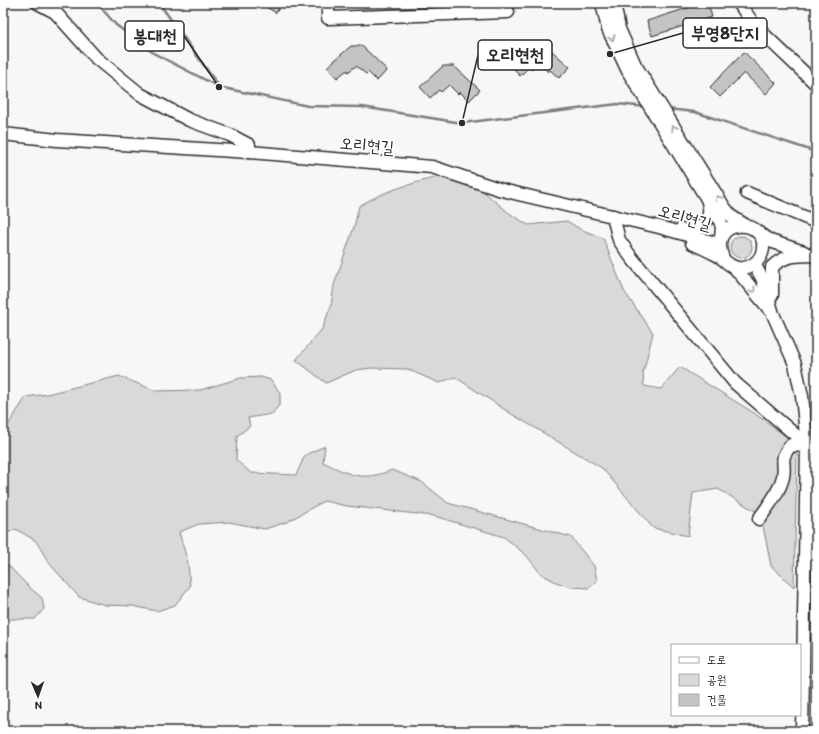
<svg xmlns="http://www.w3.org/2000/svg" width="819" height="734" font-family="Itim,'Poor Story',sans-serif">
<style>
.green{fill:#d9d9d9;stroke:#828282}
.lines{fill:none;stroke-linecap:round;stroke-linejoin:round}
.stream{stroke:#7b7b7b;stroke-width:2.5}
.building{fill:#c4c4c4;stroke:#2b2b2b}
.minor-casing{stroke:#2b2b2b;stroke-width:15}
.minor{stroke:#fff;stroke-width:12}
.oneway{stroke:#a0a0a0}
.labels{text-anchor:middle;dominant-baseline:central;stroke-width:4;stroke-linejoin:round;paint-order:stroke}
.street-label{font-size:17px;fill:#2b2b2b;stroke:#fff}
.leader{fill:none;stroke:#2b2b2b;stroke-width:1.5}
.callout-dot{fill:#2b2b2b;stroke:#fff;stroke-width:1.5}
.callout{fill:#fff;stroke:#2b2b2b;stroke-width:1.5}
.callout-label{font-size:18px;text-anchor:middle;font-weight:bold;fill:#2b2b2b}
</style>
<rect width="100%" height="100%" fill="#f7f7f7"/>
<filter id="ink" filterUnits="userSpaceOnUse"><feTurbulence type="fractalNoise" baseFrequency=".025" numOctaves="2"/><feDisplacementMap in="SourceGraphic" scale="8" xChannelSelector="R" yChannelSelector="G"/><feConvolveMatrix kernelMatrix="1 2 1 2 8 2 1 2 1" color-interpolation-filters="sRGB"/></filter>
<g filter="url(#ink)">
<!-- green -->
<g class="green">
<path d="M 438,177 L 471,181 L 509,213 L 528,225 L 567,221 L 580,229 L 603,238 L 624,291 L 653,333 L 643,373 L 644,386 L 661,389 L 680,367 L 754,413 L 787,437 L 797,455 L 794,587 L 771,566 L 762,521 L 757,512 L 718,489 L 693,493 L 688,536 L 653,528 L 602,468 L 510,413 L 455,377 L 439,383 L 407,369 L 372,368 L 356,370 L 326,383 L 296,360 L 322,329 L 331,306 L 334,285 L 354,227 L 359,206 C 384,191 409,184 438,177 Z"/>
<circle cx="741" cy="247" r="11"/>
<path d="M 119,376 L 156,391 L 200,390 L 241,378 L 261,377 L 271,380 L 280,393 L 280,404 L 272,414 L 248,418 L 250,426 L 237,436 L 236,460 L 251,473 L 296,475 L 305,455 L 325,446 L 323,462 C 350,475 362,482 392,470 L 422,482 L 448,503 L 571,537 L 594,566 L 597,581 L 589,588 L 571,587 L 556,582 L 541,574 L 526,555 L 504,537 L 434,516 L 347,506 L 324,501 L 287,522 L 265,529 L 229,522 L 199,524 L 179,532 L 188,563 L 190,586 L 175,605 L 157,611 L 132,606 L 105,605 L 79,597 L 49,563 L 36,541 L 16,529 L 3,535 L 3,433 L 26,397 L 47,394 Z"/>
<polygon points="3,560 29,587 42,598 44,609 35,619 3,619"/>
</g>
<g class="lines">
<!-- stream -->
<g class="stream">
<polyline points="97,3 116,25 155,54 219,87 308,106 362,107 462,123 618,104 646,107"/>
<polyline points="159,3 218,85"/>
<polyline points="667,109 695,112 816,152"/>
</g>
</g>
<!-- building -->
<g class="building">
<polygon points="260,3 282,3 276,13"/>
<polygon points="703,3 708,3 712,17 652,36 647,21"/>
<polygon points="533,43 544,44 570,67 559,78 550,70 548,72 539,63 531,70 529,67 520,76 510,64"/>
<polygon points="351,46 362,46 387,70 377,81 368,72 366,74 356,66 348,72 347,70 337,78 327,67"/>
<polygon points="744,52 776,83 766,94 744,73 720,97 710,87"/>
<polygon points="443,66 454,66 480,90 469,101 460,92 458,94 449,85 441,92 439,90 430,98 420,87"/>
</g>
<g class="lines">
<!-- minor casing -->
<g class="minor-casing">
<g id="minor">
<polyline points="38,3 55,12 96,58 140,94 189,120 230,135 249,145 249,152"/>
<polyline points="328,3 328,18 508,12"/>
<polyline points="602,3 608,29 628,71 720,220 722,228 721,238"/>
<polyline points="614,3 619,29 635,65 724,207 732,217 745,225"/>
<polyline points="739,3 754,25 816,84"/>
<polyline points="3,134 57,140 249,152 432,167 502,190 659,227 719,244"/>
<polyline points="747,193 816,222"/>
<polyline points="613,216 619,240 631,257 735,383 807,445"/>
<path d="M 680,230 C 698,232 714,222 708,202"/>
<polyline points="757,232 770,241 804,252"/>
<path d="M 692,243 C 701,247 709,251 717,255 C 723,258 726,263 732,266 C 743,272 758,265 762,253 C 773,216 705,216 723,258"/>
<polyline points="754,264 762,278 773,314 795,364 802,396 807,445 802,731"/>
<polyline points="734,267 770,310"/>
<path d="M 772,295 L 772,267 C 785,254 797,256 815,255"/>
<path d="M 759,519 C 768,506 779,493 783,477 C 786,460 778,461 791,445 L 816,447"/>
</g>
</g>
<!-- minor -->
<use href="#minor" class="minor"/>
</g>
<!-- one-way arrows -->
<defs><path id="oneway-chevron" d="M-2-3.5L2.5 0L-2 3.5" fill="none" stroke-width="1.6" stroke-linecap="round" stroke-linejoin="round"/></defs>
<g class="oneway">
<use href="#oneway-chevron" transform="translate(612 38) rotate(68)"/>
<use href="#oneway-chevron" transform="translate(674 128) rotate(-122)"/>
<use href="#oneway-chevron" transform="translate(718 198) rotate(-122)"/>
<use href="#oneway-chevron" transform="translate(753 290) rotate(50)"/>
</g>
</g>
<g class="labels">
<!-- street labels -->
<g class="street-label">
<text transform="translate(367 145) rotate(5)">오리현길</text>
<text transform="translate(685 217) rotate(16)">오리현길</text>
</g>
</g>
<!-- callouts -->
<path class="leader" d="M610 54L683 33M219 87L184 36M462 123L478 55"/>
<g class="callout-dot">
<circle cx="610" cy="54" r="4"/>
<circle cx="219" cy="87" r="4"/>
<circle cx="462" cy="123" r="4"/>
</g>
<g class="callout">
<rect x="683" y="18" width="84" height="30" rx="4"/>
<rect x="125" y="21" width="59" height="30" rx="4"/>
<rect x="478" y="40" width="74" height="30" rx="4"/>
</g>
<g class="callout-label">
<text x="725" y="39">부영8단지</text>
<text x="155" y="42">봉대천</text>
<text x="515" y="61">오리현천</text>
</g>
<!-- margin -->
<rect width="819" height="734" fill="none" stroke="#fff" stroke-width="16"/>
<rect x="8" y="8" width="803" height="718" fill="none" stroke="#2b2b2b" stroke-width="1.5" filter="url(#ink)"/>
<!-- legend -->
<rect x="671" y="644" width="130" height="72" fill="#ffffff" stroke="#aaaaaa"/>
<rect x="679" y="657" width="20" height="6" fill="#ffffff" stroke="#aaaaaa"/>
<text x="707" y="664" font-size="12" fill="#2b2b2b">도로</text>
<rect x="679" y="674" width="20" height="12" fill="#d9d9d9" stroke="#aaaaaa"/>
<text x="707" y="684" font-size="12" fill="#2b2b2b">공원</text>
<rect x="679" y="694" width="20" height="12" fill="#c4c4c4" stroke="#aaaaaa"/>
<text x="707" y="704" font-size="12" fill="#2b2b2b">건물</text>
<!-- north arrow -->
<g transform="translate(38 696) rotate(178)" stroke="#ffffff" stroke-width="3" paint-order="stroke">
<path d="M0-3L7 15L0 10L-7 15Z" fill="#2b2b2b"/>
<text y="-6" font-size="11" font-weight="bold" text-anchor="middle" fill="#2b2b2b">N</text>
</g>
</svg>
